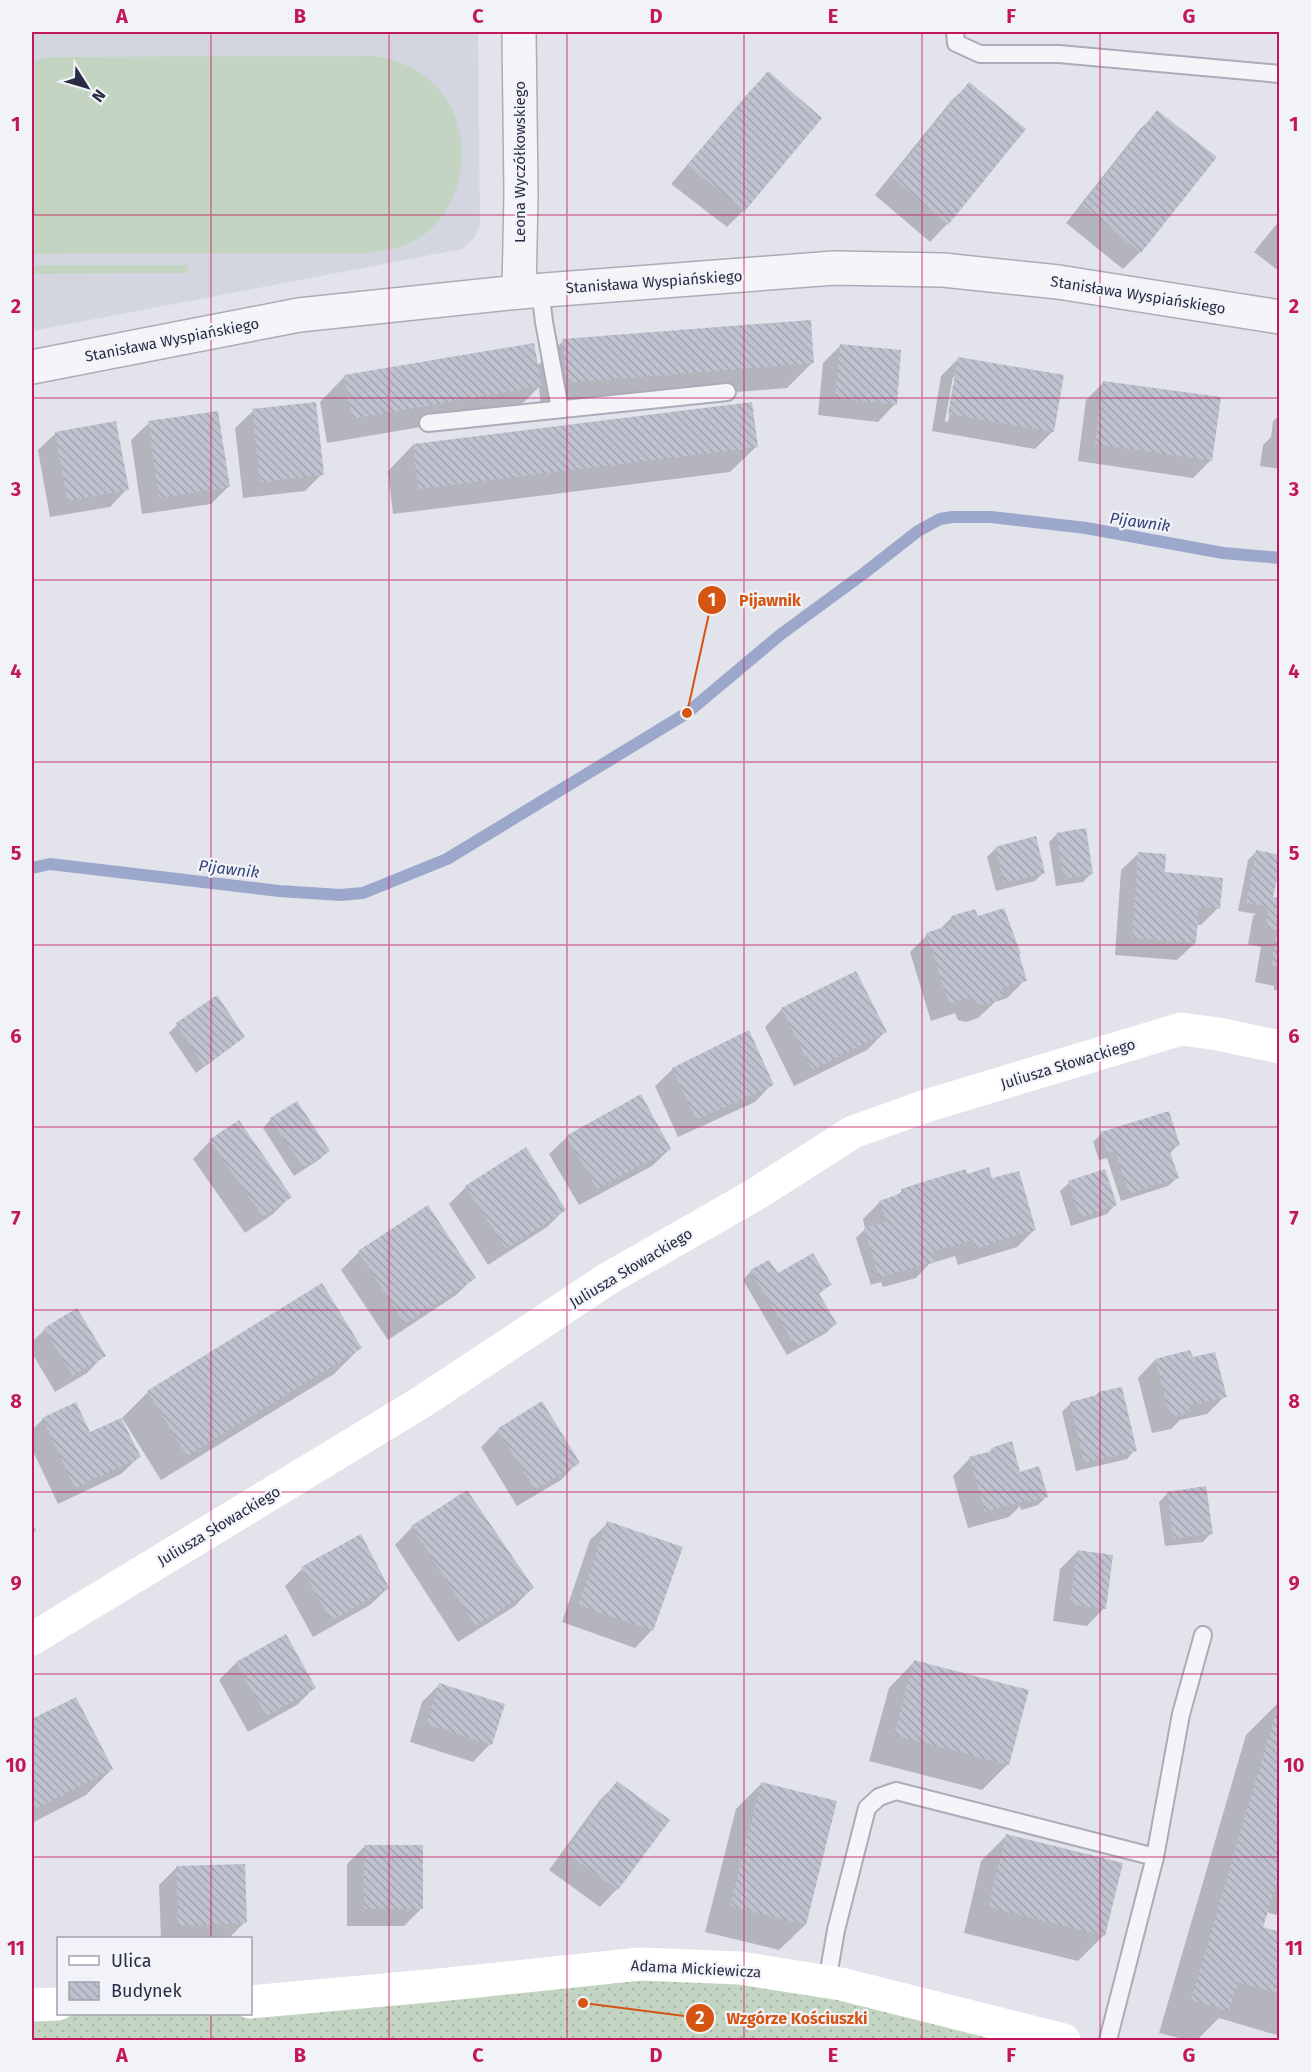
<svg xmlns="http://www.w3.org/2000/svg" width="1311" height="2072" font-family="'Fira Sans',sans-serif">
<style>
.built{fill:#d3d5e0}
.grass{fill:url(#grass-dots)}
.pitch{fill:#c3d5c2}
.shadow{fill:#0003;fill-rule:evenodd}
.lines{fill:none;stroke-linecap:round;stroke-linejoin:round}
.stream{stroke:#9ba8cc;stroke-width:12}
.building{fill:url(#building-back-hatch)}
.lane-casing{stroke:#aaacb9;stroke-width:20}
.street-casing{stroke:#aaacb9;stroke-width:36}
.lane{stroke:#f5f5f9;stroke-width:16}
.street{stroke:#f5f5f9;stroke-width:33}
.secondary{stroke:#fff;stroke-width:33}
.grid{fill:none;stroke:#c2185b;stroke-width:1.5;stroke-opacity:0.55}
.labels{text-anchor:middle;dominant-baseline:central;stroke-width:4.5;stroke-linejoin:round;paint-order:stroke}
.street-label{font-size:15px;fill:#292c44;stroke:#f1f3f8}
.water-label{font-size:16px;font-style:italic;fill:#31417a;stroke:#f1f3f8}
.leader{fill:none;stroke:#d55412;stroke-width:2}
.callout-dot{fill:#d55412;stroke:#f1f3f8;stroke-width:2}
.mark-label{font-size:18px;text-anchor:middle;font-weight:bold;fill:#fff}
.callout-label{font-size:16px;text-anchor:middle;font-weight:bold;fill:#d55412;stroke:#f1f3f8;stroke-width:4.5;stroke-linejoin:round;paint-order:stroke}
.neatline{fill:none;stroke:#c2185b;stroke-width:2}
.grid-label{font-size:20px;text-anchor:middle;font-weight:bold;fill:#c2185b}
</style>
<defs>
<pattern id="grass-dots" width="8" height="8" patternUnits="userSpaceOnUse" patternTransform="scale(1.5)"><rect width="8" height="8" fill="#c3d5c2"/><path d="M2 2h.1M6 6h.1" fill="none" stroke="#a8b7a8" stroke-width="1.8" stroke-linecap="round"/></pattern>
<pattern id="building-back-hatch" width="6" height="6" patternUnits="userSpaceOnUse" patternTransform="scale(1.5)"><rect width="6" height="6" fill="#bec1ce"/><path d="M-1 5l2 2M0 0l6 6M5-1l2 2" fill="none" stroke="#a3a6b2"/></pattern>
</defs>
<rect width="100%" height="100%" fill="#e2e3eb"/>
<!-- built -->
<polygon class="built" points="32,32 478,32 480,224 475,237 462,249 32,331"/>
<!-- grass -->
<polygon class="grass" points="640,1964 1064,2040 32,2040 32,2005 58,2014 250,2014"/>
<!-- pitch -->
<g class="pitch">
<path d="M 375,56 C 396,60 416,67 432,82 C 477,124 470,205 419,238 C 404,247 387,250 371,253 L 32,254 L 32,61 L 48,57 Z"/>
<polygon points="32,265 188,265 187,273 32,274"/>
</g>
<!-- shadow -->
<g class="shadow">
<polygon points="768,73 744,210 727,227 671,184 751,90"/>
<polygon points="969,84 947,224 930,242 875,195 951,101"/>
<polygon points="1158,112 1140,252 1123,269 1066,223 1140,129"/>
<polygon points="1280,220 1280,272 1254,252"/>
<polygon points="563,341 813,362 787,388 541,408 539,387 515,411 327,443 320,402 345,376 537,366"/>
<polygon points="840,346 895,404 878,422 818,415 823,363"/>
<path d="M 958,359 L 1053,431 L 1035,449 L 932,431 L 941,376 ZM 953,377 L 956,377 L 948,422 L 945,421 Z"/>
<polygon points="1103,383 1211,460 1193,478 1078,461 1086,400"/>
<polygon points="253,411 322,474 305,491 243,498 235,428"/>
<polygon points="1280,415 1280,469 1260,466 1263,445 1271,437 1273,421"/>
<polygon points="149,423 228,487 211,504 142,514 131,440"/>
<polygon points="56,433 127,489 110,507 50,517 38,450"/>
<polygon points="413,445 756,447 730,472 393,514 388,471"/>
<polygon points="1057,834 1092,873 1083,882 1056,886 1049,842"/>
<polygon points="996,848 1043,873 1035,881 996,891 987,857"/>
<polygon points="1256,852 1270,899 1280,900 1280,991 1274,990 1274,986 1255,982 1261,947 1248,944 1253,916 1256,914 1238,911 1248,860"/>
<polygon points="1139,853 1164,873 1218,908 1201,925 1196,925 1195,943 1177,960 1115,955 1121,870"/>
<polygon points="974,911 977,918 1017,955 1025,980 1007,998 995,1002 978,1018 966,1022 958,1020 955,1013 931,1021 910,952 927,935 938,931 951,918"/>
<polygon points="782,1009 885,1032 867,1050 794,1086 765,1027"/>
<polygon points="177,1025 243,1036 234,1045 196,1073 169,1033"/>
<polygon points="673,1069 772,1084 755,1102 678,1137 655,1086"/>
<polygon points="1168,1112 1178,1145 1169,1154 1177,1178 1168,1186 1121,1201 1107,1158 1099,1160 1093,1142 1101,1134"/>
<polygon points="271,1119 328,1151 320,1159 294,1176 263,1128"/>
<polygon points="567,1137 670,1149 652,1166 579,1205 549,1154"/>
<polygon points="210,1141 290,1197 273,1214 245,1233 193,1159"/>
<polygon points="966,1176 1034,1230 1017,1247 958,1265 955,1256 929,1264 916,1278 883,1287 881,1282 871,1285 856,1238 865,1229 863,1219 880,1202 895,1197 902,1191"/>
<polygon points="1069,1183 1115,1205 1107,1214 1071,1226 1060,1191"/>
<polygon points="466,1187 564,1210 547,1227 488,1265 449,1204"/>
<polygon points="427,1207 474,1278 456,1295 388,1340 341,1270 359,1252"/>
<polygon points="751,1271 830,1284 818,1295 835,1324 826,1333 787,1355 743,1280"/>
<polygon points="322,1285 360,1348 334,1374 161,1480 122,1418 148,1392"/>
<polygon points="45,1329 104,1355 87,1373 55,1392 32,1353 32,1342"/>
<polygon points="1155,1360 1225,1396 1207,1414 1180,1420 1171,1429 1152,1433 1138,1378"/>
<polygon points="1098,1393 1135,1450 1127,1459 1076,1471 1062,1412 1071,1403 1095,1397"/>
<polygon points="43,1419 90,1434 139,1457 121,1474 58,1504 32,1449 32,1430"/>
<polygon points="498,1430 578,1462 561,1480 517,1506 481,1447"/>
<polygon points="992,1449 1046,1497 1038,1505 1021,1510 1020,1506 1009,1517 968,1528 953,1476 970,1458 988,1453"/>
<polygon points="1205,1488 1211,1533 1203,1542 1165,1546 1159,1502 1167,1494"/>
<polygon points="32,1523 36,1530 32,1534"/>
<polygon points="608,1523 652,1630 635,1648 562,1622 590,1540"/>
<polygon points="412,1527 532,1588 515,1606 458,1642 395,1545"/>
<polygon points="1078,1551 1104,1608 1087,1626 1053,1621 1060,1569"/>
<polygon points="302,1569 388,1588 370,1605 313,1637 285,1586"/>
<polygon points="286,1636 314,1688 297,1705 248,1732 219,1680 236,1663"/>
<polygon points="914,1662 1008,1764 982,1790 869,1761 889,1688"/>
<polygon points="439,1685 490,1744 473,1762 410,1742 422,1702"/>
<polygon points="75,1699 112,1769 86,1795 32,1823 32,1721"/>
<polygon points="1279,1702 1280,1911 1276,1915 1267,1912 1261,1928 1280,1934 1280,2036 1219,2018 1197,2040 1187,2040 1159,2033 1246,1735"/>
<polygon points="617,1783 617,1889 600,1907 549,1870 600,1800"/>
<polygon points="761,1784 805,1925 779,1950 705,1932 736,1809"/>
<polygon points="1006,1836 1104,1935 1078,1961 964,1933 981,1861"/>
<polygon points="365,1846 422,1908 404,1926 347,1926 347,1864"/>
<polygon points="176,1868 245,1922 229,1938 161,1938 159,1885"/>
</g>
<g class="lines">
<!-- stream -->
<polyline class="stream" points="32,868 50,864 279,891 340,895 363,893 447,859 687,713 780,635 863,574 918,531 940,519 952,517 991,517 1086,528 1223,553 1280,558"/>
</g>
<!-- building -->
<g class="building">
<polygon points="768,71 822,118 745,211 687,165"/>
<polygon points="969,82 1026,129 948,225 892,177"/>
<polygon points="1157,110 1217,157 1141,253 1082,205"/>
<polygon points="811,320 814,363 566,383 562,339"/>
<polygon points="534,343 542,386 352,419 344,375"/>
<polygon points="840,344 901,350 897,405 835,398"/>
<polygon points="958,357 1064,375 1054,432 948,414"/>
<polygon points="1103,381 1221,397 1212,461 1095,444"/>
<polygon points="316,402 324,475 260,482 252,409"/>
<polygon points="752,402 758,447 418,489 413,444"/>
<polygon points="218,411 230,487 159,498 148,421"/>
<polygon points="116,421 129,490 67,501 55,432"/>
<polygon points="1086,828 1093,874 1064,879 1056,833"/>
<polygon points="1036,836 1045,873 1004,883 995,847"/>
<polygon points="1256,850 1280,855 1280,866 1273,897 1280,898 1280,967 1271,965 1277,930 1265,927 1268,906 1246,903"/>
<polygon points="1138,852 1166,854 1165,872 1223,878 1220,909 1199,907 1196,943 1132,938"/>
<polygon points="1004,908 1021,954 1019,954 1027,981 1002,988 1004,994 997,1001 985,1005 975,1003 973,997 949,1004 926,933 953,924 951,916 975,909 978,916"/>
<polygon points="856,971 887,1032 812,1070 781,1008"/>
<polygon points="217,995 245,1037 204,1066 176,1023"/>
<polygon points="749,1030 774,1085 696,1120 672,1068"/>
<polygon points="641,1094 671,1149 597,1189 566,1136"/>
<polygon points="297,1101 330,1151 303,1168 270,1118"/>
<polygon points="1169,1111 1180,1145 1169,1149 1179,1178 1129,1194 1115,1151 1107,1153 1101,1132"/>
<polygon points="239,1120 292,1197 263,1217 209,1140"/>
<polygon points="526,1147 566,1210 506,1249 465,1186"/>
<polygon points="989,1167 992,1178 1019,1171 1036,1230 975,1249 973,1240 933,1252 935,1261 879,1278 864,1228 886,1221 879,1201 902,1193 901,1189 929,1180 966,1169 967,1174"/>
<polygon points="1105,1169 1117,1205 1080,1218 1068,1181"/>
<polygon points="428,1205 476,1278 405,1324 358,1251"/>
<polygon points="813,1253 832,1285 818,1292 837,1324 796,1347 750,1270 769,1260 778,1273"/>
<polygon points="322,1283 362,1348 187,1456 147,1391"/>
<polygon points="77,1308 106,1356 73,1376 44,1328"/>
<polygon points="1190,1350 1193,1357 1215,1352 1227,1397 1189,1405 1190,1412 1170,1417 1155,1359"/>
<polygon points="1122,1387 1137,1451 1084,1463 1070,1402 1097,1395 1098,1392"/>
<polygon points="542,1401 580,1463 535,1490 497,1429"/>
<polygon points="76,1402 90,1432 121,1418 141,1457 75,1488 42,1418"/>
<polygon points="1012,1441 1020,1472 1039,1466 1048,1497 1029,1502 1029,1500 985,1512 969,1457 992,1451 991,1448"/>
<polygon points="1206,1486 1213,1534 1173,1538 1167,1492"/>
<polygon points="467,1490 534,1588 476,1626 411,1526"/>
<polygon points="607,1521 683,1547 653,1631 578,1605"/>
<polygon points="361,1534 389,1588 331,1621 301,1567"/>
<polygon points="1077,1550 1113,1555 1106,1609 1070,1604"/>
<polygon points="286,1634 316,1688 266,1716 236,1662"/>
<polygon points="914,1660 1029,1690 1009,1765 894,1735"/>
<polygon points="439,1683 505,1704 492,1745 426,1724"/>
<polygon points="76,1697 113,1769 32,1811 32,1719"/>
<polygon points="1280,1698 1280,1874 1263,1927 1280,1932 1280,1994 1238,1982 1229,2011 1191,2000"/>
<polygon points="617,1781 670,1820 618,1890 565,1852"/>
<polygon points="761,1782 837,1801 806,1925 730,1906"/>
<polygon points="1006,1834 1123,1863 1105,1936 988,1907"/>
<rect x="364" y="1845" width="59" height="64"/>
<polygon points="245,1864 247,1923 178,1926 176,1866"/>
</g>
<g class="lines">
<!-- lane casing -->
<g class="lane-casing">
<g id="lane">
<polyline points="955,32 956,43 980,54 1059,54 1280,74"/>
<polyline points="540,290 544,322 560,409"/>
<polyline points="428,423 727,392"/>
<polyline points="1155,1857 1181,1714 1203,1635"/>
<polyline points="827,1982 836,1930 867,1808 879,1797 896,1791 1155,1857 1108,2040"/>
</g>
</g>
<!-- street casing -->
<g class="street-casing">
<g id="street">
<polyline points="519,292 521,194 519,32"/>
<polyline points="32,367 299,315 519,292 834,268 943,270 1058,282 1280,317"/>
</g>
</g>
<!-- lane -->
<use href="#lane" class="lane"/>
<!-- street -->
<use href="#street" class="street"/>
<!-- secondary -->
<g class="secondary">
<polyline points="32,1639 420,1403 609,1278 756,1194 853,1132 926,1106 1181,1029 1218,1034 1280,1047"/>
<polyline points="250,2002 439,1985 640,1964 740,1968 841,1984 1064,2040"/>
<polyline points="32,2005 58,2004"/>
</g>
</g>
<!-- grid -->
<path class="grid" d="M 211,32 L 211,1938M 389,32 L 389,2040M 567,32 L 567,2040M 744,32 L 744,2040M 922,32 L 922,2040M 1100,32 L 1100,2040M 32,215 L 1280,215M 32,398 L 1280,398M 32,580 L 1280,580M 32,762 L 1280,762M 32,945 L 1280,945M 32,1127 L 1280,1127M 32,1310 L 1280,1310M 32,1492 L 1280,1492M 32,1674 L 1280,1674M 32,1857 L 1280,1857M 211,2014 L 211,2040"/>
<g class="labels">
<!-- street labels -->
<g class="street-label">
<text transform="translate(520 162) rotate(-90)">Leona Wyczółkowskiego</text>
<text transform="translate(654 282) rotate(-4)">Stanisława Wyspiańskiego</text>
<text transform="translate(1138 295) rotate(9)">Stanisława Wyspiańskiego</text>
<text transform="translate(172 340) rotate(-11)">Stanisława Wyspiańskiego</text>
<text transform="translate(1068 1064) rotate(-17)">Juliusza Słowackiego</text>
<text transform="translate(631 1268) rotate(-31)">Juliusza Słowackiego</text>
<text transform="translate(219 1526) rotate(-31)">Juliusza Słowackiego</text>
<text transform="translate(696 1969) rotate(3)">Adama Mickiewicza</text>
</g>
<!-- water labels -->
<g class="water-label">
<text transform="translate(1140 522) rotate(8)">Pijawnik</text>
<text transform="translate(229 869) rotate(7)">Pijawnik</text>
</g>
</g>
<!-- callouts -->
<path class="leader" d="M687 713L712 600M583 2003L700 2018"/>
<g class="callout-dot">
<circle cx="687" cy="713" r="6"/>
<circle cx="583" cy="2003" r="6"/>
<circle cx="712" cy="600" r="15"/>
<circle cx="700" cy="2018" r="15"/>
</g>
<g class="mark-label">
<text x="712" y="606">1</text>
<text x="700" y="2024">2</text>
</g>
<g class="callout-label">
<text x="770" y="606">Pijawnik</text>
<text x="797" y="2024">Wzgórze Kościuszki</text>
</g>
<!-- border -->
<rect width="1311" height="2072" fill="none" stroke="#f1f3f8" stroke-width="66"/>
<!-- legend -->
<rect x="57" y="1937" width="195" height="78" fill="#f1f3f8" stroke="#a1a3b0" stroke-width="1.5"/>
<rect x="69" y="1956" width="30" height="9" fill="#ffffff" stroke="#a1a3b0" stroke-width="1.5"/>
<text x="111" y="1967" font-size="18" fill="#292c44">Ulica</text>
<rect x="69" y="1982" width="30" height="18" fill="url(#building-back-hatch)" stroke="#a1a3b0" stroke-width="1.5"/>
<text x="111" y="1997" font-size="18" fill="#292c44">Budynek</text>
<!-- north arrow -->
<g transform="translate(87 87) rotate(127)" stroke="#f1f3f8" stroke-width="4.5" paint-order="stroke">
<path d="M0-4.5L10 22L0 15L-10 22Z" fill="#292c44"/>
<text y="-9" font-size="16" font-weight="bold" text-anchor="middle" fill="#292c44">N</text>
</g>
<rect x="33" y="33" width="1245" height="2006" class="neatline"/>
<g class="grid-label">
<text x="122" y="23">A</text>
<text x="300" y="23">B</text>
<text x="478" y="23">C</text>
<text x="656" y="23">D</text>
<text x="833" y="23">E</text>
<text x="1011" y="23">F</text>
<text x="1189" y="23">G</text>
<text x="16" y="131">1</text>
<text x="1294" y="131">1</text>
<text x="16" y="313">2</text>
<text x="1294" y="313">2</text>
<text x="16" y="496">3</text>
<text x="1294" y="496">3</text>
<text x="16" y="678">4</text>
<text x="1294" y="678">4</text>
<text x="16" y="860">5</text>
<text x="1294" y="860">5</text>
<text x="16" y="1043">6</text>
<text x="1294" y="1043">6</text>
<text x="16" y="1225">7</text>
<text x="1294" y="1225">7</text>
<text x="16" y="1408">8</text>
<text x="1294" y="1408">8</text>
<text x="16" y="1590">9</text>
<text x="1294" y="1590">9</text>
<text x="16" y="1772">10</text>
<text x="1294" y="1772">10</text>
<text x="16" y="1955">11</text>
<text x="1294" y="1955">11</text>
<text x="122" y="2062">A</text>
<text x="300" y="2062">B</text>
<text x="478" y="2062">C</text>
<text x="656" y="2062">D</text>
<text x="833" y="2062">E</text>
<text x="1011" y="2062">F</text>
<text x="1189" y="2062">G</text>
</g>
</svg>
